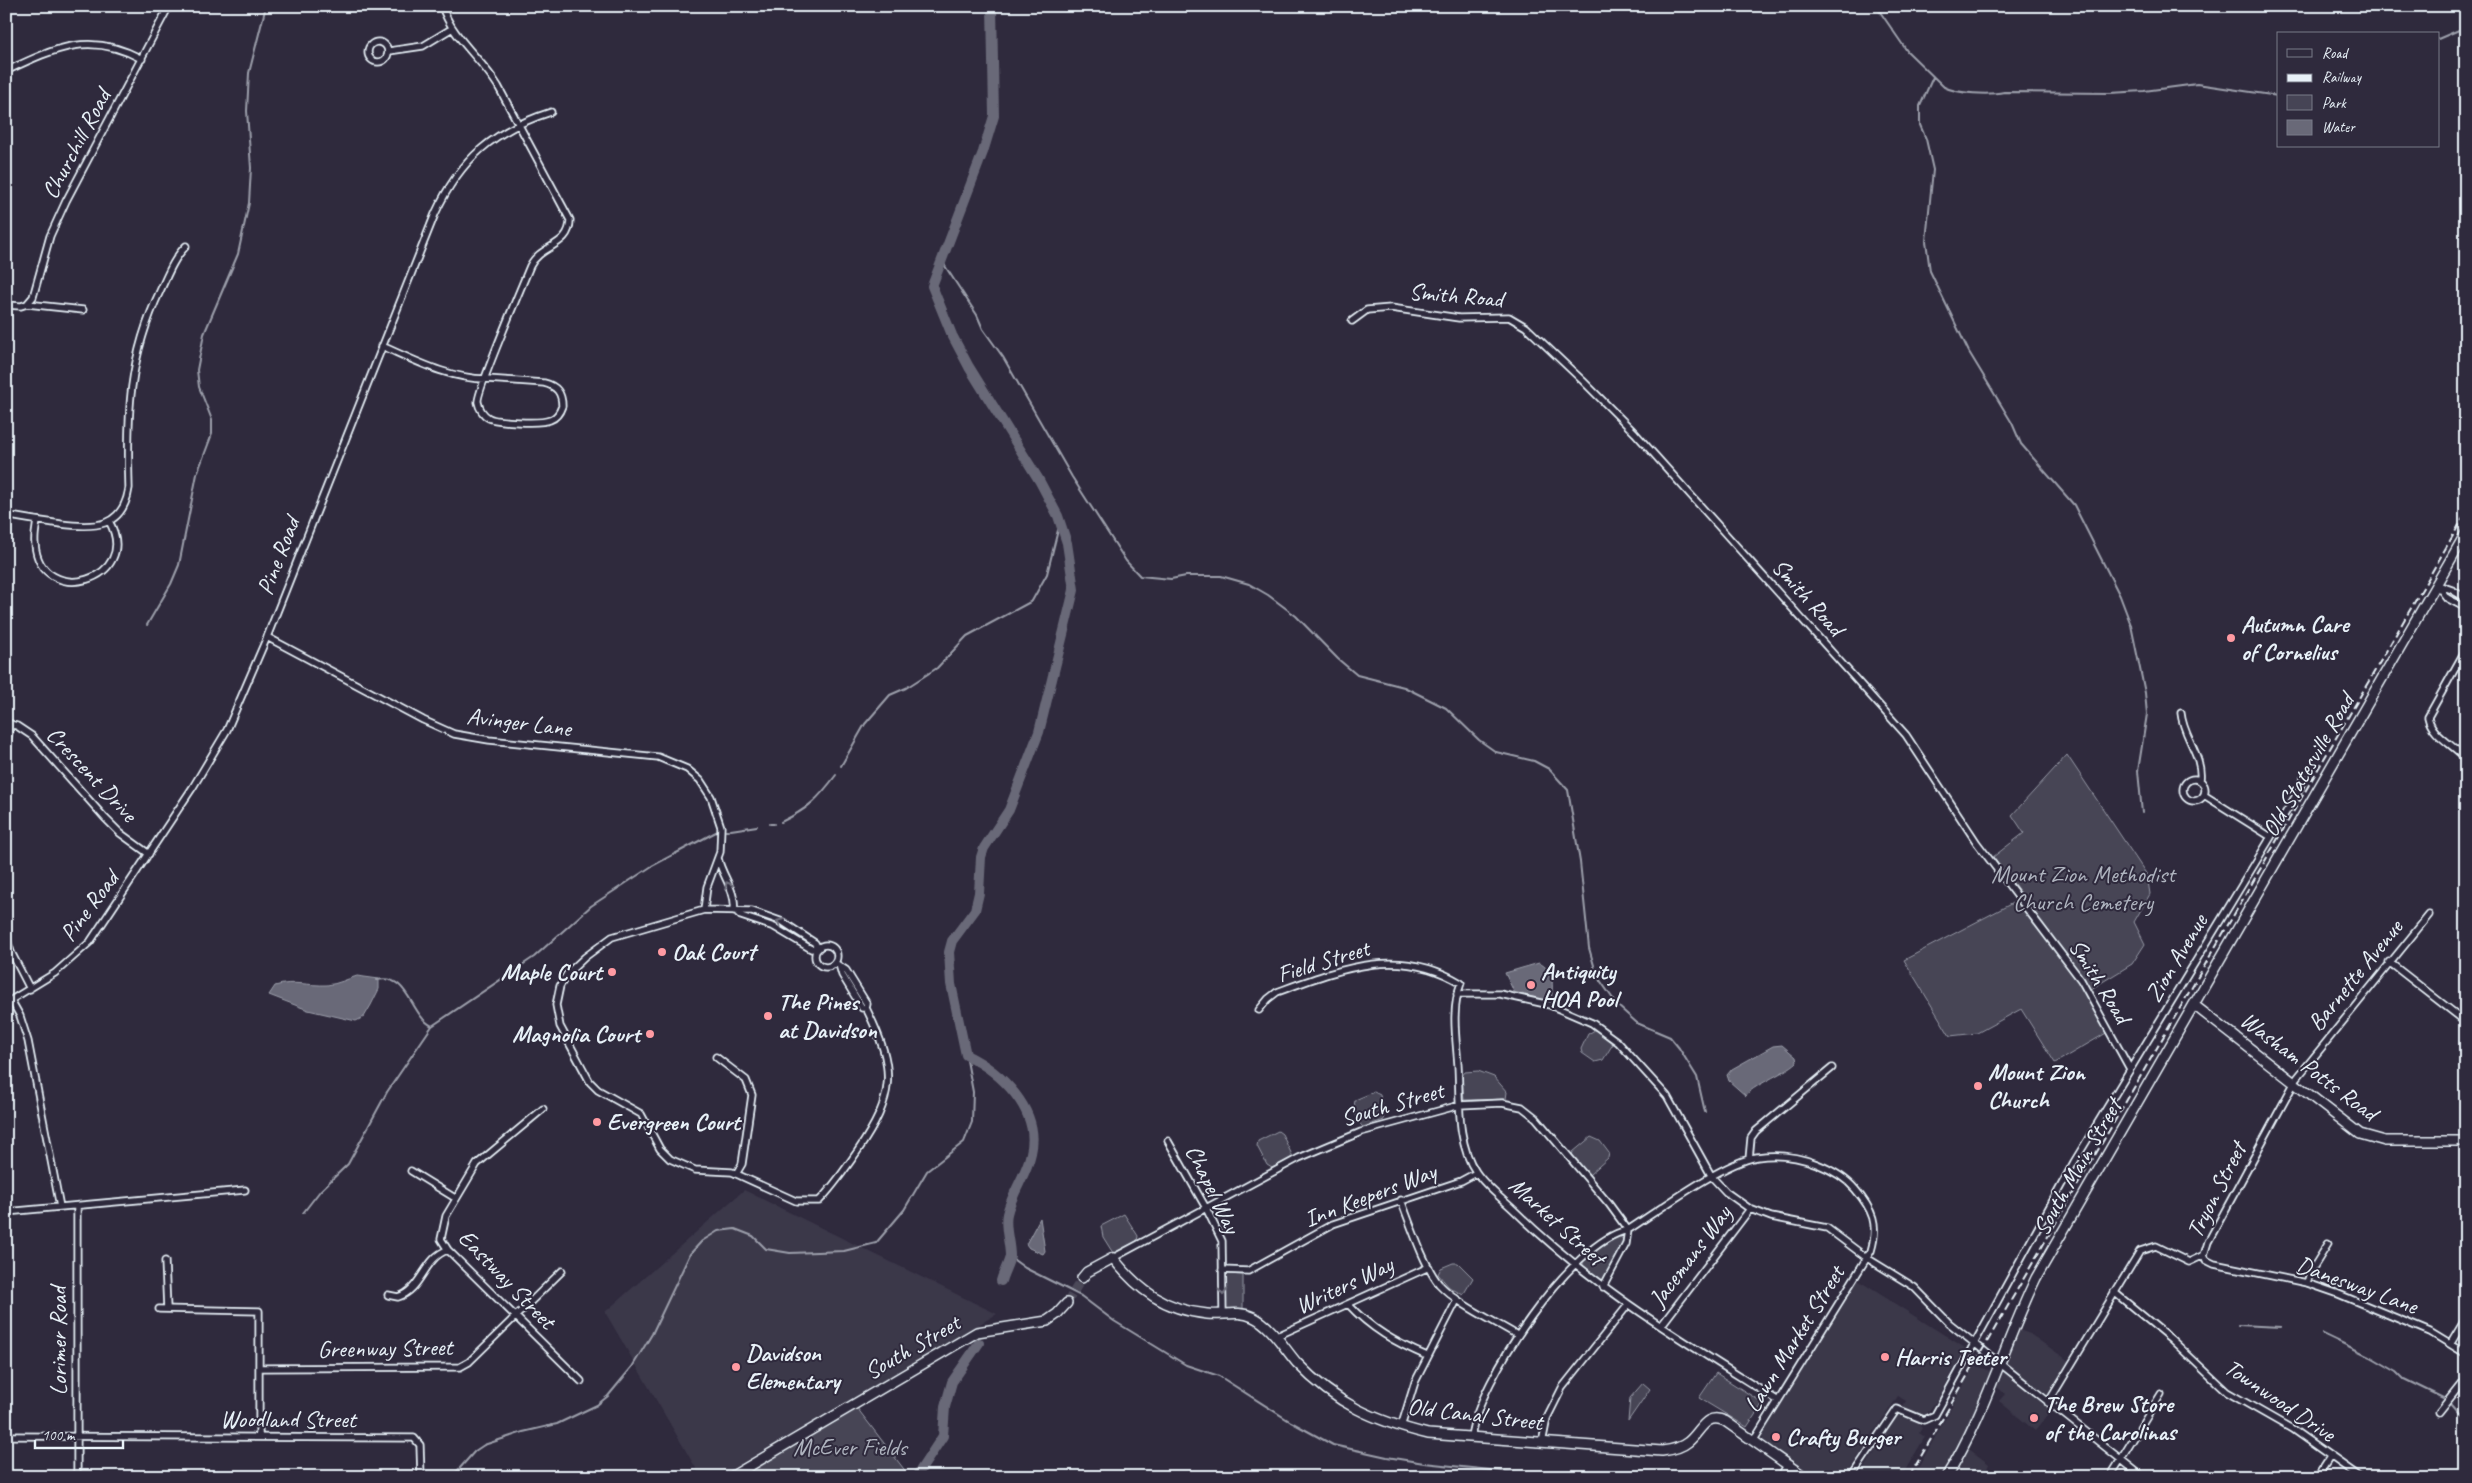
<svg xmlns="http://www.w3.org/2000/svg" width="2472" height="1483" font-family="Caveat,sans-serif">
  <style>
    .built { fill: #3b3749; fill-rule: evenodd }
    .green { fill: #464455; stroke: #979aa6 }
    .water { fill: #696978; stroke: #9c9fab }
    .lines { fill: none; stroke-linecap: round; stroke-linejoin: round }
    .stream { stroke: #9c9fab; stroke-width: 2 }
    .river { stroke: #696978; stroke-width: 10 }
    .secondary-tunnel { stroke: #4b4859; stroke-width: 9; stroke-dasharray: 9 4.5; stroke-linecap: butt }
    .street-casing { stroke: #e8f1f8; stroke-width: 9 }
    .secondary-casing { stroke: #e8f1f8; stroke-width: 12 }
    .primary-casing { stroke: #e8f1f8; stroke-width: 12 }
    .street { stroke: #2f2a3d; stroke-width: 5.5 }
    .secondary { stroke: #2f2a3d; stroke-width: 9 }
    .primary { stroke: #2f2a3d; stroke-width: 9 }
    .rail { stroke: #e8f1f8; stroke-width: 2; stroke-dasharray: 8 4; stroke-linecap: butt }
    .oneway { stroke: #70707e }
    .poi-dot { fill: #ff9aa2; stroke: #2f2a3d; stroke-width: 2 }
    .labels { text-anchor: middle; stroke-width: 4; stroke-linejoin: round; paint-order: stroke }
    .street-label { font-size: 24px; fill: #e8f1f8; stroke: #2f2a3d }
    .poi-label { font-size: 24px; font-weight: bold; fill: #e8f1f8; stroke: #2f2a3d; text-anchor: start }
    .park-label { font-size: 24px; fill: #afb4bf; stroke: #2f2a3d }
  </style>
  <rect width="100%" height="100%" fill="#2f2a3d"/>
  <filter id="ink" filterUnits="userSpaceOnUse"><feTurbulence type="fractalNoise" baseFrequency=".02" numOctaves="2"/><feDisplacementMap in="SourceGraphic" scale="10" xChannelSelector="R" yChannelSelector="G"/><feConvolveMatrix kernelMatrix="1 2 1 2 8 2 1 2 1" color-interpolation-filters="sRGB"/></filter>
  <g filter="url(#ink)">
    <path class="built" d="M 744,1190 L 997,1314 L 718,1477 L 701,1477 L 605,1312 Z
      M 1856,1279 L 1965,1348 L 1939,1397 L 1919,1425 L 1922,1428 L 1919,1433 L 1925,1437 L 1901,1477 L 1815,1477 L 1763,1440 L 1762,1434 L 1769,1421 ZM 1898,1396 L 1906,1401 L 1860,1476 L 1850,1469 Z
      M 2019,1330 L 2030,1334 L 2069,1361 L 2043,1402 L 2052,1410 L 2035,1431 L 1999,1401 L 2005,1394 L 1997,1387 Z
      M 1975,1365 L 1993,1372 L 1968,1433 L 1940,1477 L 1913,1477 Z
      M 1969,1449 L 1989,1464 L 1987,1469 L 1997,1477 L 1954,1477 Z"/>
    <path class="green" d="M 2067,755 L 2147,875 L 2150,894 L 2134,922 L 2145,944 L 2132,964 L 2086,992 L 2108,1032 L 2055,1063 L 2021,1009 L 1977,1033 L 1950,1036 L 1904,960 L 2024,897 L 1993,857 L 2024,833 L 2012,815 Z
      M 1595,1030 L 1613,1044 L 1603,1060 L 1595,1062 L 1582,1053 L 1581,1049 L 1588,1034 Z
      M 1478,1071 L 1494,1077 L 1507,1092 L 1506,1099 L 1464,1100 L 1462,1076 L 1465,1072 Z
      M 1374,1092 L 1380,1095 L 1384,1120 L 1363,1127 C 1357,1122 1353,1107 1355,1100 Z
      M 1278,1131 L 1282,1134 L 1293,1157 L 1272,1168 L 1267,1165 L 1257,1146 L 1258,1141 Z
      M 1591,1137 L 1600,1141 L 1609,1153 L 1608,1158 L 1589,1175 L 1572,1155 L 1573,1152 Z
      M 1124,1214 L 1138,1236 L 1137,1241 L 1113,1253 L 1103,1237 L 1101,1226 Z
      M 1619,1236 L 1624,1240 L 1623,1243 L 1603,1280 L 1583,1267 L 1583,1259 Z
      M 1453,1263 L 1458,1263 L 1473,1278 L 1463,1295 L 1449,1287 L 1438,1274 L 1441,1268 Z
      M 1227,1274 L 1243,1275 L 1243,1310 L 1225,1311 L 1224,1278 Z
      M 1716,1373 L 1763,1403 L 1747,1427 L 1699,1398 Z
      M 1643,1383 L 1650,1389 L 1628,1421 L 1630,1398 Z
      M 857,1408 L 910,1477 L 741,1477 Z"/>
    <path class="water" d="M 1539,963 C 1555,971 1553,985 1551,1002 L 1514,992 L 1505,973 Z
      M 357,976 L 379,979 L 379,989 L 371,1005 L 364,1017 L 356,1021 L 308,1010 L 269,995 L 275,986 C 293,980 309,986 327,985 C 338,984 347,979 357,976 Z
      M 1782,1045 L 1796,1057 L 1797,1062 C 1786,1073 1749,1087 1746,1096 L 1729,1081 L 1727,1075 L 1732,1069 L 1773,1046 Z
      M 1040,1218 L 1045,1251 L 1043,1254 L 1029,1248 L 1026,1244 Z"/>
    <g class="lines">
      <path class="stream" d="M 1876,6 L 1907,51 L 1944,87 C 1957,94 1990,95 2004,92 L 2110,93 L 2144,91 L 2197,84 L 2278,96
        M 2438,39 L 2466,27
        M 1933,77 L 1920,106 L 1920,125 L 1926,139 L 1933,170 L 1926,241 L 1930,271 L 1969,352 L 2012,423 L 2021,444 L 2074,505 L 2120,596 L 2131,625 L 2145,693 L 2147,714 L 2138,771 L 2142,813
        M 942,256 L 945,266 L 977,315 L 983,329 L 1003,357 L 1072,477 L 1126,561 L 1140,576 L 1171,579 L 1186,576 L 1221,576 L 1249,584 L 1268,595 L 1296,616 L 1338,659 L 1357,675 L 1404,687 L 1446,708 L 1479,740 L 1496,752 L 1534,761 L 1549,769 L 1568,790 L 1580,862 L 1589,948 L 1597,976 L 1618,1006 L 1637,1023 L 1670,1037 L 1679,1048 L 1697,1077 L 1705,1112
        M 147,625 L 171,584 L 179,565 L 197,474 L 212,434 L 212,420 L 199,387 L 197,370 L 204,334 L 238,254 L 249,203 L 251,168 L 247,111 L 249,73 L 266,6
        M 841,766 L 865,724 L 890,695 L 906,688 L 937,668 L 967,636 L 1032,601 L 1047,574 L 1060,522
        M 781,822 C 808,809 818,799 836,775
        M 770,824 L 774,824
        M 731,830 L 757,826
        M 726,831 L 728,831
        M 377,980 C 409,973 410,1015 432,1026
        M 303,1213 L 320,1191 L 348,1164 L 387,1092 L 432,1026 L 534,957 L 591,906 L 652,866 L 716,832
        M 1010,1257 L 1025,1268 L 1081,1296 L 1114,1321 L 1186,1365 L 1219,1376 L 1291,1422 L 1333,1445 L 1387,1457 L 1424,1463 L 1519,1473 L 1592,1474 L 1610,1477
        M 2238,1325 L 2281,1327
        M 2323,1334 L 2371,1357 L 2397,1372 L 2404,1379 L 2443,1398
        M 2452,1404 L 2466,1420
        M 452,1477 L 475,1451 L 484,1445 L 523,1432 L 557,1424 L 597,1405 L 608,1396 L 632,1367 L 652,1334 L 690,1254 L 702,1241 L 718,1231 L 735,1229 L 753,1236 L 766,1249 L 790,1253 L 844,1251 L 876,1243 L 904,1210 L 927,1171 L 964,1142 L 972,1122 L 973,1092 L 966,1055"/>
      <path class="river" d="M 992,6 L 994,116 L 983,152 L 932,286 L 952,335 L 969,367 L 1039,480 L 1058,516 L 1067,543 L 1074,590 L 1039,732 L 1009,810 L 984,848 L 981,857 L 979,893 L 975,910 L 952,941 L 949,952 L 951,984 L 966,1055 C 1001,1072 1041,1110 1031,1153 C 1027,1174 1012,1192 1007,1214 C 1004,1227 1010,1242 1010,1256 C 1009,1263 1003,1273 1001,1281
        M 916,1477 L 943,1436 L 945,1407 L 952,1382 L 979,1343"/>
      <path class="secondary-tunnel" d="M 1067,1303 L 1082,1278"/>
      <g class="street-casing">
        <path id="street" d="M368 52a10 10 0 1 1 20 0a10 10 0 1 1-20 0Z
          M 389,51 L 423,46 L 451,29
          M 6,71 C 55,48 90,31 142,59
          M 27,304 L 33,297 L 50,236 L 66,201 L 169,6
          M 6,305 L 21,306 L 27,304 L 83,310
          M 1352,321 L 1367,310 L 1391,308 L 1459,318 L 1509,317 L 1526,327 L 1583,381 L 1635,433 L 1906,735 L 1977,843 L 2081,980 L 2130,1069
          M 382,346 C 414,360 450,379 486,379 L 544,383 C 557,386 562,393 562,406 C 560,412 556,418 550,420 C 541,424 497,422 489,418 C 483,415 479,408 478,402 C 476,393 523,283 530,266 C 541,244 570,247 570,220 L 498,86 C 481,58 452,38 442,6
          M 6,515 C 24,519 42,521 61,524 C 93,528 123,529 129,488 C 127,414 128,358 161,289 C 168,274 174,258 186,246
          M 37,521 C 36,528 34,536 35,544 C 40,609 143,581 109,521
          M 2437,585 L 2447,598 L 2466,608
          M 2438,585 L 2452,590 L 2466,598
          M 267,637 L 423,720 L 454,734 L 489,740 L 658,757 L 687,769 L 700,780 L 711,797 L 721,827 L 720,852 L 707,887 L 704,910
          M 2466,649 L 2428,717 C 2432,736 2453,744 2466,759
          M 2181,713 C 2183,737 2203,755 2200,780
          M 6,723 L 17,726 L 32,736 L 105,818 L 120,833 L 149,854
          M 6,745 L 11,724
          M2183 790a11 11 0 1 1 22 0a11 11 0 1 1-22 0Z
          M 2204,795 L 2271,837
          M 718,858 C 722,876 737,892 734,911
          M 737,912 L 741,916 L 774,927 L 811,949 L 816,948
          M 6,936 L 11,952 L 30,989
          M815 956a11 11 0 1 1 22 0a11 11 0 1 1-22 0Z
          M 818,949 L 815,943 L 783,922 L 752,911 L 704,910 L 612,937 L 585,957 L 567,974 L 560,986 L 556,1005 L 560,1026 L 590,1082 L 598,1090 L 641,1114 L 660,1149 L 670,1159 L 695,1170 L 732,1172 L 796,1201 L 819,1201 C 834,1186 845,1169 857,1152 C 895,1096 897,1070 866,1008 L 867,1004 L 846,970 L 835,963
          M 2389,962 L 2466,1022
          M 840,968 L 842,975 L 862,1008 L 866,1008
          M 1457,994 L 1500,994 L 1550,1005 L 1592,1023 L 1618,1042 L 1667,1096 L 1712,1177 L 1726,1192 L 1750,1209 L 1771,1217 L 1827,1228 L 1867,1258 L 1914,1287 L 1949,1323 L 2143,1477
          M 11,1000 L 20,1016 L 28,1041 L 60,1207
          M 6,1003 L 55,973 L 90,942 L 193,787 L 227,730 L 267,637 L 435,214 C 460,159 494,130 551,112
          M 1259,1010 L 1268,999 L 1277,992 C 1340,969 1399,945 1461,983 C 1451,1009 1456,1037 1458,1065 C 1460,1099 1456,1143 1476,1172 C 1486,1187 1504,1200 1516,1212 C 1595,1289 1685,1342 1777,1400
          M 716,1057 L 746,1080 L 752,1095 L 742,1164 L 736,1174
          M 543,1109 L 477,1164 L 446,1216 L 441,1239 L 448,1250 L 581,1381
          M 1168,1141 L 1206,1208 L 1222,1241 L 1223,1314
          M 1749,1159 L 1751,1138 L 1756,1131 L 1832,1068
          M 411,1171 L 455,1198
          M 1401,1200 C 1410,1223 1424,1266 1439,1284 C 1460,1306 1491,1319 1517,1335
          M 6,1212 L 245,1190
          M 2204,1255 L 2206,1260 L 2214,1264 L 2307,1283 L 2336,1293 L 2430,1332 L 2466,1354
          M 1113,1258 L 1299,1158 L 1361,1132 L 1460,1105 L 1502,1103 L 1522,1107 L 1536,1118 L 1609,1204 L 1628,1230 L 1626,1244 L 1603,1287
          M 165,1261 L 167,1309
          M 1222,1270 L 1248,1271 L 1333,1224 L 1461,1181 L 1476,1173
          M 2307,1283 L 2310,1273 L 2328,1244
          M 2114,1292 L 2171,1339 L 2227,1392 L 2292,1429 L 2360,1477
          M 388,1295 L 398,1297 C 422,1290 424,1257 448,1250
          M 1348,1304 C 1371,1329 1396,1343 1427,1356
          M 159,1309 L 259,1311 L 259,1437
          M 1661,1326 L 1750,1209
          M 1275,1337 L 1429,1267
          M 2451,1343 L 2466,1318
          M 260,1368 L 460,1367 L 469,1362 L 562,1271
          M 2048,1403 L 2140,1251 L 2156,1246 L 2189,1262 L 2204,1255 L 2208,1242 L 2297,1078 L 2429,915
          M 2439,1412 L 2466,1378
          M 1401,1427 L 1415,1382 L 1457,1300
          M 6,1436 L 414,1438 L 420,1445 L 421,1477
          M 1471,1437 C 1478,1382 1571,1241 1628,1230 C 1659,1210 1722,1163 1757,1157 C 1777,1154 1799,1157 1817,1164 C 1832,1170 1845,1177 1855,1189 C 1873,1210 1879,1224 1871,1251 L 1754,1440
          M 1542,1443 L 1547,1418 L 1562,1388 L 1628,1305
          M 77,1477 L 77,1206
          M 1780,1477 L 1788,1464
          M 1851,1477 L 1897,1409 L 1924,1420 L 1935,1415 L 2074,1162 L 2271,837 L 2298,792 L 2303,779
          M 2110,1477 L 2161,1394
          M 2317,1477 L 2330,1457"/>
      </g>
      <g class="secondary-casing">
        <path id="secondary" d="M 2194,1005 L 2360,1134 L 2385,1141 L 2466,1141
          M 1082,1278 L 1087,1272 L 1113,1258 C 1138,1290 1165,1310 1207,1314 C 1222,1316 1238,1310 1253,1317 C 1271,1325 1284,1348 1297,1363 C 1336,1404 1375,1421 1428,1434 L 1662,1451 C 1671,1450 1681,1448 1688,1442 C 1701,1432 1705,1412 1725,1421 L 1805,1477
          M 731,1477 L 977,1332 L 1047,1321 L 1057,1314 L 1067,1303"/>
      </g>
      <g class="primary-casing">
        <path id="primary" d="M 1946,1477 C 1985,1415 2004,1344 2036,1278 L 2466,533"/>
      </g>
      <use href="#street" class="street"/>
      <use href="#secondary" class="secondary"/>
      <use href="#primary" class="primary"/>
      <path class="rail" d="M 1909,1477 L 2466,513"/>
    </g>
    <defs><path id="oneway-chevron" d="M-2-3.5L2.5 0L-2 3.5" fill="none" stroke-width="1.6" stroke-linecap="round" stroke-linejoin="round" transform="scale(1.25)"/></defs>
    <g class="oneway">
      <use href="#oneway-chevron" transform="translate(728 885) rotate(-118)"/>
      <use href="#oneway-chevron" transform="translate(780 922) rotate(-156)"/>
      <use href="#oneway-chevron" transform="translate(1223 1292) rotate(89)"/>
    </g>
  </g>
  <g class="poi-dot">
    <circle cx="2231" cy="638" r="5"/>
    <circle cx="662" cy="952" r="5"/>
    <circle cx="612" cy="972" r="5"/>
    <circle cx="1531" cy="985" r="5"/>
    <circle cx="768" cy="1016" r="5"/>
    <circle cx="650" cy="1034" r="5"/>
    <circle cx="1978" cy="1086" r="5"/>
    <circle cx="597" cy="1122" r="5"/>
    <circle cx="1885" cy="1357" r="5"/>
    <circle cx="736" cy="1367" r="5"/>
    <circle cx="2034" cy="1418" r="5"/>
    <circle cx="1776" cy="1437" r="5"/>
  </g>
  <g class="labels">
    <g class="street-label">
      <text transform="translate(76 144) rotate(-62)" y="8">Churchill Road</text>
      <text transform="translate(1456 295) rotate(5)" y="8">Smith Road</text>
      <text transform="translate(278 556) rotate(-69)" y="8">Pine Road</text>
      <text transform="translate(1808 597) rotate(48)" y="8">Smith Road</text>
      <text transform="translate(519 722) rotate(7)" y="8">Avinger Lane</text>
      <text transform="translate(2308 765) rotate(-60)" y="8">Old Statesville Road</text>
      <text transform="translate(92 774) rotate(47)" y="8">Crescent Drive</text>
      <text transform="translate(89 906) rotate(-53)" y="8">Pine Road</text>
      <text transform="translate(2176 958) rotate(-59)" y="8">Zion Avenue</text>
      <text transform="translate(1323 961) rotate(-17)" y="8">Field Street</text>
      <text transform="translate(2355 975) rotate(-51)" y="8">Barnette Avenue</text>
      <text transform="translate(2100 981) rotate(58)" y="8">Smith Road</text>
      <text transform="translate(2309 1066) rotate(37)" y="8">Washam Potts Road</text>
      <text transform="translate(1392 1104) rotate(-16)" y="8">South Street</text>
      <text transform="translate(2077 1167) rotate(-60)" y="8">South Main Street</text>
      <text transform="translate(1213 1189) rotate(64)" y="8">Chapel Way</text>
      <text transform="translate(2216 1190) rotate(-63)" y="8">Tryon Street</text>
      <text transform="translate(1370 1195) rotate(-21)" y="8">Inn Keepers Way</text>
      <text transform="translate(1557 1221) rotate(42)" y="8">Market Street</text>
      <text transform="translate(1690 1256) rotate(-53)" y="8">Jacemans Way</text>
      <text transform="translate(507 1279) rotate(46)" y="8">Eastway Street</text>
      <text transform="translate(1344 1285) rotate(-25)" y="8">Writers Way</text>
      <text transform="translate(2357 1285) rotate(20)" y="8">Danesway Lane</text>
      <text transform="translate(1794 1339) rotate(-58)" y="8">Lawn Market Street</text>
      <text transform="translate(58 1341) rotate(-90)" y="8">Lorimer Road</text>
      <text transform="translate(912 1347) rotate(-30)" y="8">South Street</text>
      <text transform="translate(385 1348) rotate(-1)" y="8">Greenway Street</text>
      <text transform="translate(2280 1400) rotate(34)" y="8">Townwood Drive</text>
      <text transform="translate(1475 1414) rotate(7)" y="8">Old Canal Street</text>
      <text x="288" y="1427">Woodland Street</text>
    </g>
    <g class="poi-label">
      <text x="2241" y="632">Autumn Care<tspan x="2241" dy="28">of Cornelius</tspan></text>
      <text x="672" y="960">Oak Court</text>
      <text x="1541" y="979">Antiquity<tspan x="1541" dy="28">HOA Pool</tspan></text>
      <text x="602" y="980" text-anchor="end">Maple Court</text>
      <text x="778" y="1010">The Pines<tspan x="778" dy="28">at Davidson</tspan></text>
      <text x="640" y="1042" text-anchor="end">Magnolia Court</text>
      <text x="1988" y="1080">Mount Zion<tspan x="1988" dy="28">Church</tspan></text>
      <text x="607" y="1130">Evergreen Court</text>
      <text x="746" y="1361">Davidson<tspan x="746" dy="28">Elementary</tspan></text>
      <text x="1895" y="1365">Harris Teeter</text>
      <text x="2044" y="1412">The Brew Store<tspan x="2044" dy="28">of the Carolinas</tspan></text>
      <text x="1786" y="1445">Crafty Burger</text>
    </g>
    <g class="park-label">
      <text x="2083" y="882">Mount Zion Methodist<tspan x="2083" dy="28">Church Cemetery</tspan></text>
      <text x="850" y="1455">McEver Fields</text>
    </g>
  </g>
  <rect width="2472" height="1483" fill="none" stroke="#2f2a3d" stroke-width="25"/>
  <rect x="12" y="12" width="2447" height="1458" fill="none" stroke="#e8f1f8" stroke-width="2" filter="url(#ink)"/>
  <rect x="2277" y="32" width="162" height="115" fill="#2f2a3d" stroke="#797a88"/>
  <rect x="2287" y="49" width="25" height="8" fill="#2f2a3d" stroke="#797a88"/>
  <text x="2322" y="58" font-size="15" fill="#e8f1f8">Road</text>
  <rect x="2287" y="74" width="25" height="8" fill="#e8f1f8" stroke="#797a88"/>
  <text x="2322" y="82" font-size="15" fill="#e8f1f8">Railway</text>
  <rect x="2287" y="95" width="25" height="15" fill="#464455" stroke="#797a88"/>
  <text x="2322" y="108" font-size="15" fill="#e8f1f8">Park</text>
  <rect x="2287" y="120" width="25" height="15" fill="#696978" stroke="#797a88"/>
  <text x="2322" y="132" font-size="15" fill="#e8f1f8">Water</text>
  <path d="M35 1440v8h88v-8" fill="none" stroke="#e8f1f8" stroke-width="2.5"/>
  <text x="42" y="1440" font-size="15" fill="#e8f1f8" stroke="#2f2a3d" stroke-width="4" paint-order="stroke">100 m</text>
</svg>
